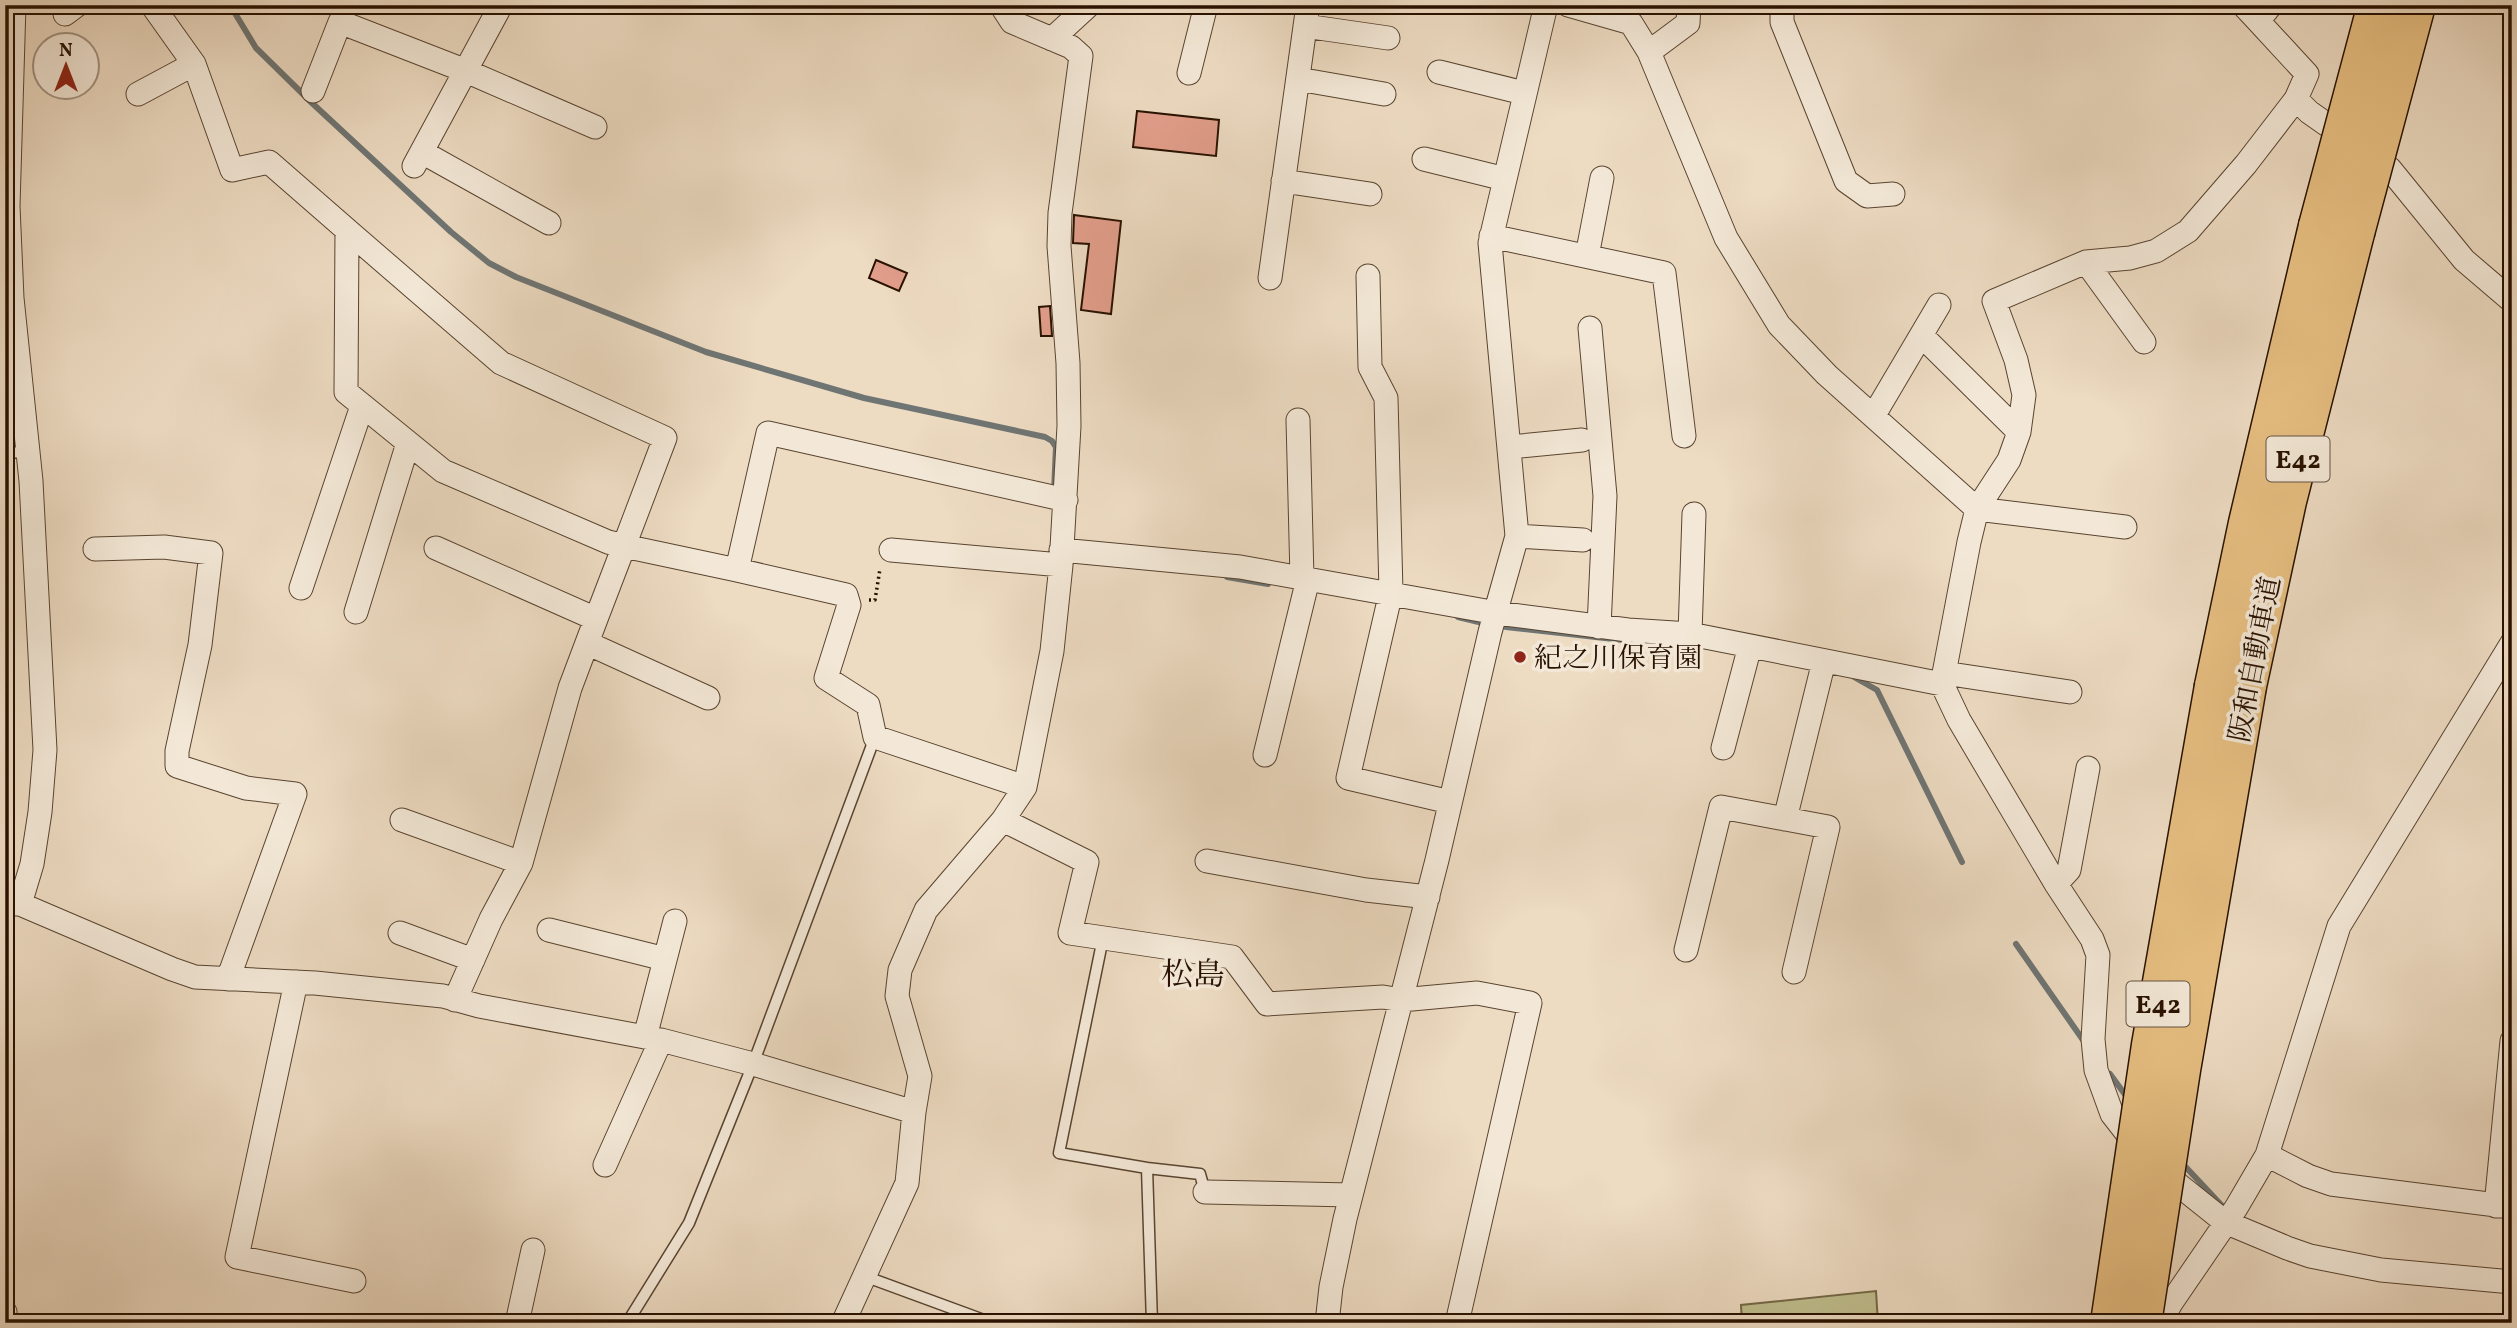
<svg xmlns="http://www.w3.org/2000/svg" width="2517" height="1328" font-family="Vollkorn,'Noto Serif JP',serif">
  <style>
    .green { fill: #c0be8e; stroke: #746847; stroke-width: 2 }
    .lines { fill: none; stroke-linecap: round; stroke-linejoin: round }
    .stream { stroke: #6f7573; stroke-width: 6 }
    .building { fill: #e29e8b; stroke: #281100; stroke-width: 2 }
    .lane-casing { stroke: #594430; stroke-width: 13 }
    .street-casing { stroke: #594430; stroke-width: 25 }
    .highway-casing { stroke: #281100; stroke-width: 41 }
    .path { stroke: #281100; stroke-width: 3.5; stroke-dasharray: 2 3.5; stroke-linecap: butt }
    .lane { stroke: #f3e8d7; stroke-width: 10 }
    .street { stroke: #f3e8d7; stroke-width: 23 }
    .highway { stroke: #e6be81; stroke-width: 38 }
    .highway-bridge-casing { stroke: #281100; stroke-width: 41; stroke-linecap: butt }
    .highway-bridge { stroke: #e6be81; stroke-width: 38 }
    .poi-dot { fill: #8f2418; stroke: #f3e8d7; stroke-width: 2.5 }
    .labels { text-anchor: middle; stroke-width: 7; stroke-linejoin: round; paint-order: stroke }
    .shield { fill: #f3e8d7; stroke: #655240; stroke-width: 2 }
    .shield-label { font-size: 26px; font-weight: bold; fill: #281100 }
    .poi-label { font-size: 28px; fill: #281100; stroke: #f3e8d7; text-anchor: start }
    .street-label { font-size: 28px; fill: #281100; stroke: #f3e8d7 }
    .quarter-label { font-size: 32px; fill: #281100; stroke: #f3e8d7 }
  </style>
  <rect width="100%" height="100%" fill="#eddbc2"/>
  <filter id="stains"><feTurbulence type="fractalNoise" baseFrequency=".00286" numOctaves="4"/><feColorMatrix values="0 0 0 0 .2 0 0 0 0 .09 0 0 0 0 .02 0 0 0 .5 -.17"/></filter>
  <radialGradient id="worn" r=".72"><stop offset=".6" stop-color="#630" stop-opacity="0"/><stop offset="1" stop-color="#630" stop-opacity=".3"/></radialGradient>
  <path class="green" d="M 1876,1291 L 1878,1323 L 1742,1323 L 1741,1305 Z"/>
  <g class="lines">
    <path class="stream" d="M 230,5 L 256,48 L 312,103 L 451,232 L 489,263 L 516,277 L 706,352 L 864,398 L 1045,437 L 1052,441 L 1056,447 L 1054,492
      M 1227,577 L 1268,584
      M 1458,617 L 1487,624
      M 1506,627 L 1623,640
      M 1854,677 L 1877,690 L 1962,862
      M 2016,944 L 2083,1040
      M 2110,1074 L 2129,1100
      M 2181,1162 L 2226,1210"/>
  </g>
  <path class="building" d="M 1137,111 L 1219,120 L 1216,156 L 1133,147 Z
    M 1074,215 L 1121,221 L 1111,314 L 1081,310 L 1089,244 L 1073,243 Z
    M 876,260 L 907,273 L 899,291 L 869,278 Z
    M 1050,306 L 1052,336 L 1041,336 L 1039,307 Z"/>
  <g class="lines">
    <g class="lane-casing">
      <path id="lane" d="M 5,452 L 28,453
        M 1103,938 L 1059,1153 L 1147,1168 L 1200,1174 L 1205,1192
        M 1147,1168 L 1152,1323
        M 864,1276 L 992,1323
        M 627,1323 L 689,1223 L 753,1064 L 875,737"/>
    </g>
    <g class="street-casing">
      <path id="street" d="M 14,5 L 8,206 L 12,298 L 31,481 L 45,750 L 40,812 L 32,864 L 20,904
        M 152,5 L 194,64 L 232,170 L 269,162 L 347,230
        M 1568,5 L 1631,23 L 1649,52 L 1726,238 L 1779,325 L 1827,375 L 1977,509 L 2125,527
        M 1782,5 L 1782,22 L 1846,181 L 1867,196 L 1893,194
        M 2243,5 L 2258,21
        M 2271,5 L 2258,21 L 2307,74 L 2296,99 L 2246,164 L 2188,231 L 2156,251 L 2130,258 L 2086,262 L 1994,301 L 2016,360 L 2024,395 L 2019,432 L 2009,460 L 1977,509 L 1969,542 L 1942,684 L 1959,720 L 2056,884 L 2092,939 L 2098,955 L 2093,1039 L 2096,1070 L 2112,1114 L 2126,1132 L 2175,1182 L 2225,1222 L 2287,1248 L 2310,1256 L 2381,1270 L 2512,1282
        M 65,14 L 77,5
        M 1305,26 L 1388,38
        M 1052,39 L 1089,5
        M 1649,52 L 1688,23 L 1689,5
        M 1439,72 L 1524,93
        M 1189,73 L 1206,5
        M 1298,79 L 1384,94
        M 313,91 L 340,22 L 466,71 L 595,127
        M 138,94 L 194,64
        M 2296,99 L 2309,112 L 2390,169 L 2464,260 L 2512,301
        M 422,152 L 549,223
        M 1424,159 L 1505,179
        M 414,166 L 501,5
        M 1283,181 L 1370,194
        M 1491,236 L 1664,273 L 1684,436
        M 1587,256 L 1602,178
        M 2086,262 L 2144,342
        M 1368,276 L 1370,367 L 1386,398 L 1391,592 L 1348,778 L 1450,802
        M 1270,278 L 1308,5
        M 1590,328 L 1605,496 L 1599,627
        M 1922,336 L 2019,432
        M 1874,415 L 1939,305
        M 1298,420 L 1302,578
        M 1510,447 L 1582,440
        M 1517,536 L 1583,540
        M 436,548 L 596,619 L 570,688 L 521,863 L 491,919 L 455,1000
        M 95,549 L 164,547 L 211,553 L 200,645 L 177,751 L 177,766 L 246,788 L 295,794 L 228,979
        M 891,550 L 1061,565
        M 1061,550 L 1240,567 L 1497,613 L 1628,630 L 1690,634 L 1942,684
        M 737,570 L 846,595 L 849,605 L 826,678 L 868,705 L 875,737 L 1025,787
        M 301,588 L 362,406
        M 356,612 L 408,443
        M 596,619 L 624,546 L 608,542 L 443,471 L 346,392 L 347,230 L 501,363 L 665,438 L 624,546 L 737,570 L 768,433 L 1066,500
        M 1690,634 L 1694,514
        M 587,643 L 708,698
        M 1944,673 L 2070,692
        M 1723,748 L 1750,646
        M 1265,755 L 1308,579
        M 1785,819 L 1824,661
        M 402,820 L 521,863
        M 1003,820 L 1087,862 L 1070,933 L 1232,957 L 1267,1004 L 1383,997 L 1401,1000 L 1477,993 L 1530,1003 L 1457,1323
        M 1207,861 L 1366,890 L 1428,897
        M 2056,884 L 2069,870 L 2088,768
        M 5,904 L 20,904 L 172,969 L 195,977 L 315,983 L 443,996 L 479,1006 L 661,1040 L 753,1064 L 914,1112
        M 549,930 L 665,959
        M 400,933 L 473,960
        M 1686,950 L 1721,807 L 1828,827 L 1794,972
        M 296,982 L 237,1257 L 354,1281
        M 645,1037 L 675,921
        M 2267,1155 L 2308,1176 L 2331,1184 L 2512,1207
        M 605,1165 L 661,1040
        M 1205,1192 L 1351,1195
        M 2496,1206 L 2512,1041
        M 5,1312 L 6,1323
        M 517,1323 L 533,1250
        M 843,1323 L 907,1183 L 914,1112 L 920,1076 L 897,996 L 900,970 L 926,910 L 1003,820 L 1025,787 L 1052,651 L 1061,565 L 1069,426 L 1068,363 L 1059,246 L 1060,213 L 1081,56 L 1071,47 L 1012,22 L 1001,5
        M 1327,1323 L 1331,1287 L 1345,1219 L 1437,860 L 1490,632 L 1517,536 L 1490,243 L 1546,5
        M 2162,1323 L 2163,1317 L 2171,1303 L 2236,1208 L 2267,1155 L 2339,926 L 2512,643"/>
    </g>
    <g class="highway-casing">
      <path id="highway" d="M 2214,686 L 2248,523 L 2318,226
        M 2247,686 L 2287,501 L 2355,233"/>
    </g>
    <path class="path" d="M 869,600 L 875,600 L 880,569"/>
    <use href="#lane" class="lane"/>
    <use href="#street" class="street"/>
    <use href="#highway" class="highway"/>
    <g class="highway-bridge-casing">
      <path id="highway-bridge" d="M 2318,226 L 2377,5
        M 2355,233 L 2416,5
        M 2110,1323 L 2151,1045 L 2214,686
        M 2142,1323 L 2181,1070 L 2247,686"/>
    </g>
    <use href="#highway-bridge" class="highway-bridge"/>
  </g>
  <circle class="poi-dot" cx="1520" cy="657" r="7"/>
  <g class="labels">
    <g class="shield">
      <rect x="2266.5" y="436.5" width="63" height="45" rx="5"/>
      <rect x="2126.5" y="981.5" width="63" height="45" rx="5"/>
    </g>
    <g class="shield-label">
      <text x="2298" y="468">E42</text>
      <text x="2158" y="1013">E42</text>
    </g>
    <g class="poi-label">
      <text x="1534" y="667">紀之川保育園</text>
    </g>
    <g class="street-label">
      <text transform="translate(2254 659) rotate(-79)" y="10">阪和自動車道</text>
    </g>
    <g class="quarter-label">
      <text x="1193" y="985">松島</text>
    </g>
  </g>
  <rect width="2517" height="1328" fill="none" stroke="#eddbc2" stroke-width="28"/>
  <rect x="7" y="7" width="2503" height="1314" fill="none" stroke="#281100" stroke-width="3.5"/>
  <rect x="14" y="14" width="2489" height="1300" fill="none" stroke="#281100" stroke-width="2"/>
  <g transform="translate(66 66)"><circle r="33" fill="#f3e8d7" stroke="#a29281" stroke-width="2"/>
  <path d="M0-5L12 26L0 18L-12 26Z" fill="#8f2418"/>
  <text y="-10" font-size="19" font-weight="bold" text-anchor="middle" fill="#281100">N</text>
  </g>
  <rect width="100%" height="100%" filter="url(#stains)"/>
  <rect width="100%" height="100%" fill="url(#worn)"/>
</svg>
